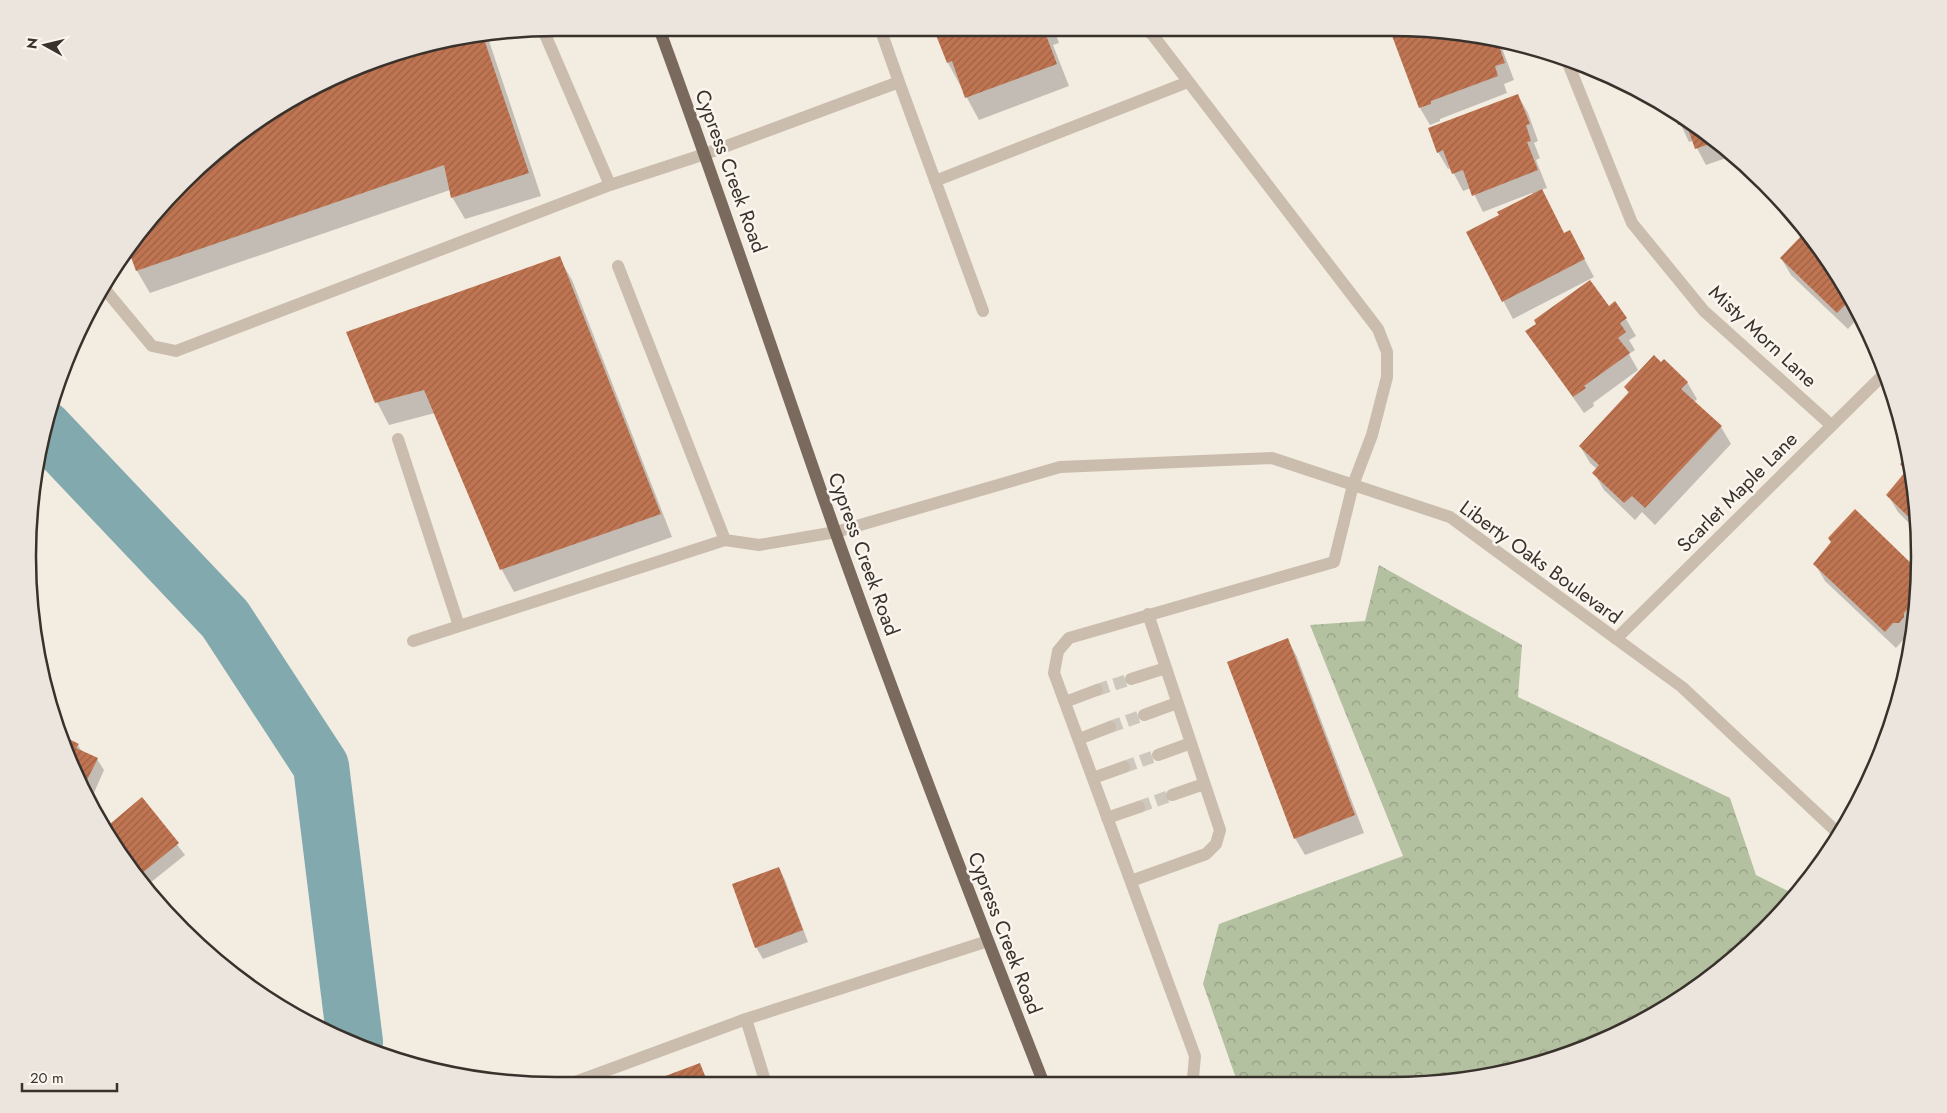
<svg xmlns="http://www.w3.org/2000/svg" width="1947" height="1113" font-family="Jost,sans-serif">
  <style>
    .forest { fill: url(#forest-crowns) }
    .shadow { fill: #0003 }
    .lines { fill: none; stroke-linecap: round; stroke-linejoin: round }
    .river { stroke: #81a9ae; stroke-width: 56 }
    .building { fill: url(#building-hatch) }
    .minor-tunnel { stroke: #cec7bd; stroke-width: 12; stroke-dasharray: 12 6; stroke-linecap: butt }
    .minor { stroke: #cbbdad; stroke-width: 12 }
    .major { stroke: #7a6a5e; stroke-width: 12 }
    .labels { text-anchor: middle; stroke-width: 5; stroke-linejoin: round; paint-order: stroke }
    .street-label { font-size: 20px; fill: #39312b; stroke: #faf5ee }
    .rim { fill: none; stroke: #39312b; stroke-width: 2.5 }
  </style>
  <defs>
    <pattern id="forest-crowns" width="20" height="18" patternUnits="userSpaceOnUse" patternTransform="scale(1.25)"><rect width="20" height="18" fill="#b4c1a1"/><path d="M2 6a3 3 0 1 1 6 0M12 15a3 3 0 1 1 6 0" fill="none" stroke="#939d83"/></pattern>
    <pattern id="building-hatch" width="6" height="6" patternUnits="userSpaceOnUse" patternTransform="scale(1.25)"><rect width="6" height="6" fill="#c07552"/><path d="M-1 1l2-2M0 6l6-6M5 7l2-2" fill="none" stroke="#9d6144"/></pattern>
  </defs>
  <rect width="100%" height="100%" fill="#f3ece1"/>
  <path class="forest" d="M 1379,565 L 1522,645 L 1518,697 L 1730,798 L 1756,875 L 1794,894 L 1764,931 L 1655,1014 L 1560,1058 L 1425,1084 L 1238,1084 L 1203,984 L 1219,924 L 1403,856 L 1310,625 L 1365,621 Z"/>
  <path class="shadow" d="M 1405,29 L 1425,29 L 1500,43 L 1514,80 L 1504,84 L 1507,93 L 1440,119 L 1440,121 L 1430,125 L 1420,108 L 1393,33 Z
    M 936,30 L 1054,30 L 1059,43 L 1053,45 L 1069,86 L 979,120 L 948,63 Z
    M 486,32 L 541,196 L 465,219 L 452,197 L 450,190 L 150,293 L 137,271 L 129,248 L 182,183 L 235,137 L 322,82 L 390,55 Z
    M 1518,96 L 1528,113 L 1538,141 L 1534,143 L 1540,158 L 1536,160 L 1547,188 L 1541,190 L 1564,234 L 1579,249 L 1594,277 L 1513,319 L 1467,233 L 1501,215 L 1533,195 L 1532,193 L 1483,212 L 1471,188 L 1463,191 L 1451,168 L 1448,169 L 1438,152 Z
    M 1675,112 L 1684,116 L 1732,156 L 1706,165 L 1693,141 L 1689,142 Z
    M 1806,233 L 1830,262 L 1859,317 L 1848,329 L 1791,275 L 1781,258 Z
    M 559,258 L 572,280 L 672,537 L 514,592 L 502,570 L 435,413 L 389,425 L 377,402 Z
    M 1608,308 L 1626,319 L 1636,336 L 1629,340 L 1635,350 L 1629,354 L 1638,370 L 1593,403 L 1594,406 L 1584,413 L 1527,332 Z
    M 1687,382 L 1697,399 L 1694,402 L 1721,427 L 1731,444 L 1655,525 L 1642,512 L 1635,520 L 1604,490 L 1594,473 L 1597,469 L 1590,463 L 1580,446 L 1629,394 L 1625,387 Z
    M 1910,457 L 1917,531 L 1898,512 L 1888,495 L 1906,473 L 1901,465 Z
    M 1855,511 L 1918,571 L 1912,637 L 1909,640 L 1903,640 L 1896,648 L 1825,581 L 1815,564 Z
    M 1288,640 L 1297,657 L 1364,833 L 1305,855 L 1295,838 Z
    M 63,744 L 78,745 L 82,752 L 97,759 L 104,770 L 90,802 Z
    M 142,799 L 185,855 L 145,887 L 104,830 Z
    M 779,868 L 785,880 L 808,942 L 763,959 L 756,947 Z
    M 186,931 L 194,933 L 203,949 Z
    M 699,1064 L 710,1084 L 647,1084 Z"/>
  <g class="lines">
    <path class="river" d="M 44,428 L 225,619 L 321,766 L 355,1042"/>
  </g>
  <path class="building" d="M 1402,29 L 1425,29 L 1498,43 L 1505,63 L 1495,66 L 1498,76 L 1431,101 L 1431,104 L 1419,108 L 1391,33 Z
    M 934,30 L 1044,30 L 1057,64 L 965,98 L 952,61 L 947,63 Z
    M 482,33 L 529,173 L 451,198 L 444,165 L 136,271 L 128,249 L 182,183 L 235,137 L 322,82 L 387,55 Z
    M 1518,94 L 1530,124 L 1526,125 L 1531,141 L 1527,142 L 1538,170 L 1472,196 L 1463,170 L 1452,174 L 1443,150 L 1437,153 L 1428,128 Z
    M 1673,111 L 1684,116 L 1715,142 L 1695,149 L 1686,123 L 1678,125 Z
    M 1542,189 L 1564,233 L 1570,230 L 1585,259 L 1502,302 L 1466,232 L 1499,215 L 1497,212 Z
    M 1805,232 L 1830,262 L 1850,300 L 1837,313 L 1780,258 Z
    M 560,256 L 661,514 L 500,570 L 424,390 L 375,403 L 346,332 Z
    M 1590,280 L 1609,306 L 1615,301 L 1627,318 L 1620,323 L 1626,332 L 1618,338 L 1630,353 L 1584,386 L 1586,388 L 1573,397 L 1525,331 L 1536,324 L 1534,320 Z
    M 1654,355 L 1661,362 L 1664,359 L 1688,382 L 1681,389 L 1722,426 L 1645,508 L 1632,496 L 1624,503 L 1592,473 L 1599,465 L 1579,446 L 1629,392 L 1624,387 Z
    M 1909,455 L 1916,524 L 1886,495 L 1906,471 L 1900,464 Z
    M 1855,509 L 1918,570 L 1915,601 L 1904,613 L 1904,617 L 1899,623 L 1893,623 L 1885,632 L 1813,564 L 1831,542 L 1828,538 Z
    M 1288,638 L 1355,815 L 1294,839 L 1227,662 Z
    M 69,739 L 79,744 L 76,748 L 98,758 L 83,788 L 63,742 L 66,744 Z
    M 142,797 L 179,843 L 136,878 L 104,829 Z
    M 779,867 L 803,930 L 755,948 L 732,884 Z
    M 700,1063 L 708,1084 L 644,1084 Z"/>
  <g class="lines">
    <path class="minor-tunnel" d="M 1097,690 L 1131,679
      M 1110,727 L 1144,715
      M 1124,767 L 1158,755
      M 1139,807 L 1172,795"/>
    <path class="minor" d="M 1146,30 L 1152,34 L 1378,329 L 1387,352 L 1387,377 L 1372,435 L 1353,485 L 1334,562 L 1069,638 L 1058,651 L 1054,673 L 1195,1056 L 1193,1078 L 1188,1084
      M 544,32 L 610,185 L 705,154 L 899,82 L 881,31
      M 1566,58 L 1632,223 L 1704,311 L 1831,425
      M 899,82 L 983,311
      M 935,181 L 1188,82
      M 618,266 L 725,540 L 759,545 L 836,532 L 1060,467 L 1272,458 L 1450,517 L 1682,687 L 1839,834
      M 103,287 L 152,346 L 176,351 L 610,185
      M 398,439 L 459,626
      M 1616,639 L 1885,373
      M 413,641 L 725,540
      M 1131,679 L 1166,668
      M 1065,702 L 1097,690
      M 1144,715 L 1177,703
      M 1079,739 L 1110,727
      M 1158,755 L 1191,743
      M 1093,778 L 1124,767
      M 1172,795 L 1204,784
      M 1107,818 L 1139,807
      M 1131,881 L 1206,854 L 1216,844 L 1220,830 L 1148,614
      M 746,1019 L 766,1084
      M 570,1084 L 746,1019 L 988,941"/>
    <path class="major" d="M 660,31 C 721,197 777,365 835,531 C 901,717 972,901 1044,1084"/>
  </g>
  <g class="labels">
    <g class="street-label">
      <text transform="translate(731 171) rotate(70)" y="7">Cypress Creek Road</text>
      <text transform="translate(1763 336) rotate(43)" y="7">Misty Morn Lane</text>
      <text transform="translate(1737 492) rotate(-45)" y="7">Scarlet Maple Lane</text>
      <text transform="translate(864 554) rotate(70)" y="7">Cypress Creek Road</text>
      <text transform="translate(1541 562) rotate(36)" y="7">Liberty Oaks Boulevard</text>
      <text transform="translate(1005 933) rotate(69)" y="7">Cypress Creek Road</text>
    </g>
  </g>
  <path d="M0 0H1947V1113H0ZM556 36H1391A520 520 0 0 1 1911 556V557A520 520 0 0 1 1391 1077H556A520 520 0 0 1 36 557V556A520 520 0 0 1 556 36Z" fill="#ebe5de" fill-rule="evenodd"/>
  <path class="rim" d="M556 36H1391A520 520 0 0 1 1911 556V557A520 520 0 0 1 1391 1077H556A520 520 0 0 1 36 557V556A520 520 0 0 1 556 36Z"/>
  <g transform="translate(45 45) rotate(278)" stroke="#faf5ee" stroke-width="4" paint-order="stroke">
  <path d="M0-4L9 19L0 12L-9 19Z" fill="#39312b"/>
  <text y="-8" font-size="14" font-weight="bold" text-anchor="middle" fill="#39312b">N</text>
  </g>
  <path d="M22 1083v8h95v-8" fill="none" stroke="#39312b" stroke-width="2.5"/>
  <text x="30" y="1083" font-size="15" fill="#39312b" stroke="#faf5ee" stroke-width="4" paint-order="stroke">20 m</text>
</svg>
